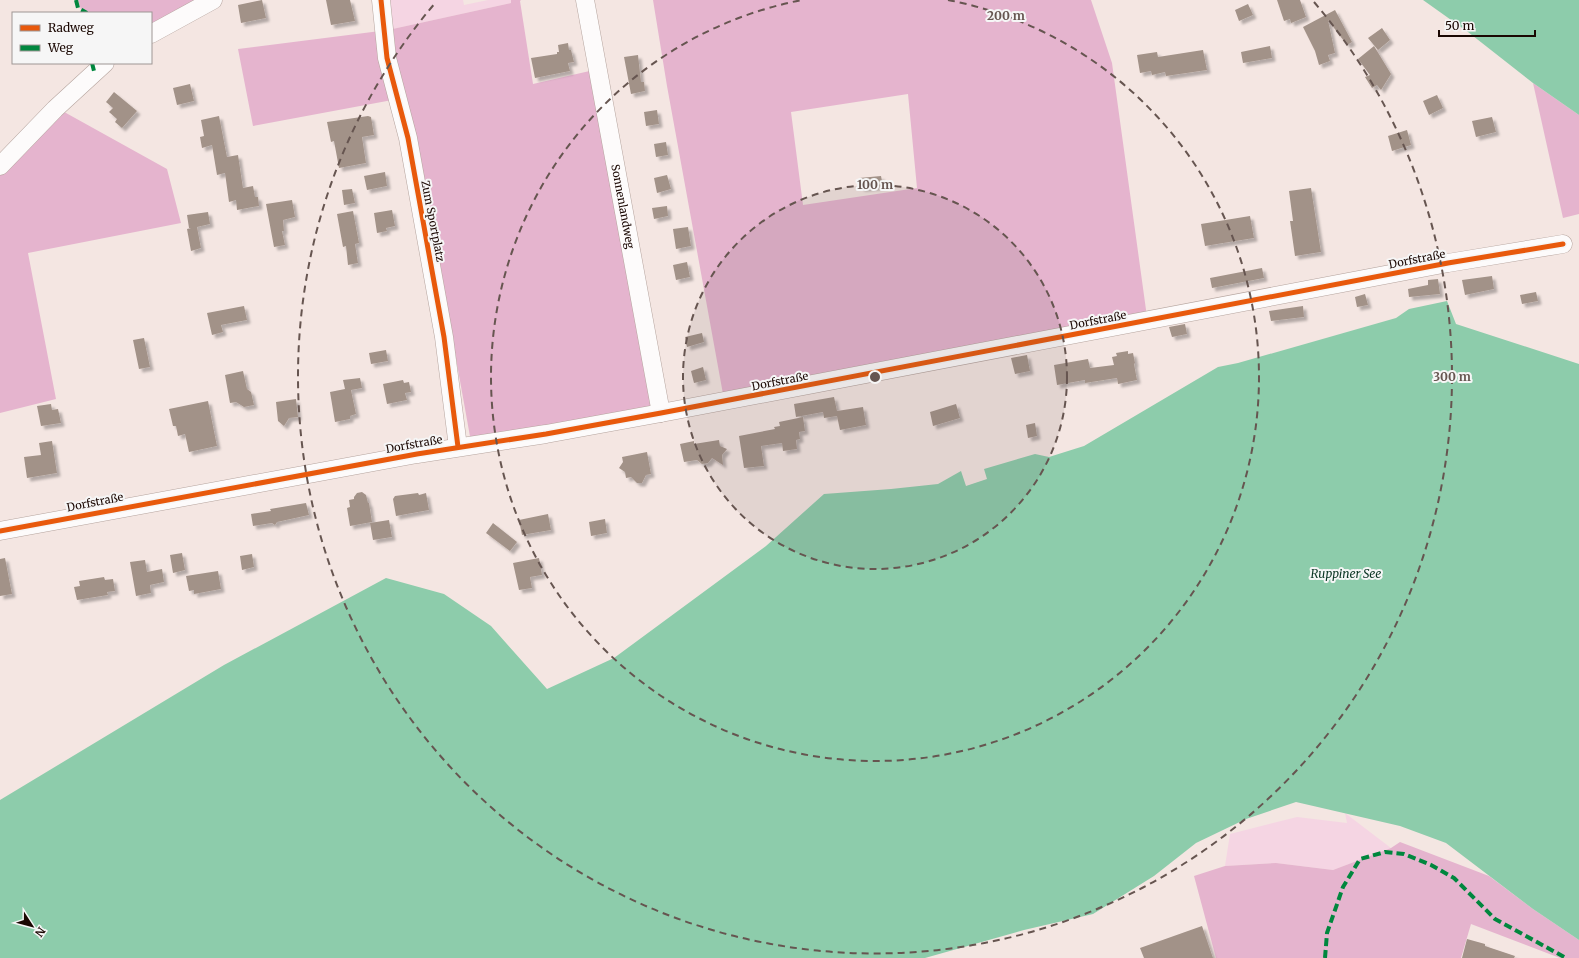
<svg xmlns="http://www.w3.org/2000/svg" width="1579" height="958" font-family="Merriweather,serif">
  <style>
    .green { fill: #f5d5e3 }
    .forest { fill: #e5b4ce; fill-rule: evenodd }
    .water { fill: #8dccab }
    .building { fill: #a29288; filter: url(#shadow) }
    .lines { fill: none; stroke-linecap: round; stroke-linejoin: round }
    .minor-casing { stroke: #b5a49e; stroke-width: 19 }
    .minor { stroke: #fdfbfb; stroke-width: 18 }
    .quiet { stroke: #00873e; stroke-width: 4; stroke-dasharray: 8 4; stroke-linecap: butt }
    .cycleway-casing { stroke: #f6f6f6; stroke-width: 8 }
    .cycleway { stroke: #e8590c; stroke-width: 5 }
    .ring { fill: none; stroke: #665550; stroke-width: 2; stroke-dasharray: 7 5 }
    .labels { text-anchor: middle; stroke-width: 4; stroke-linejoin: round; paint-order: stroke }
    .street-label { font-size: 11px; fill: #1a0702; stroke: #f6f6f6 }
    .water-label { font-size: 12px; font-style: italic; fill: #0a3523; stroke: #f6f6f6 }
    .centre { fill: #665550; stroke: #f6f6f6; stroke-width: 2 }
    .ring-label { font-size: 12px; text-anchor: middle; font-weight: bold; fill: #665550; stroke: #f6f6f6; stroke-width: 4; stroke-linejoin: round; paint-order: stroke }
  </style>
  <defs>
    <filter id="shadow"><feDropShadow dx="3.5" dy="3.5" stdDeviation="1" flood-color="#0004"/></filter>
  </defs>
  <rect width="100%" height="100%" fill="#f4e6e2"/>
  <path class="green" d="M 385,0 L 463,0 L 464,5 L 488,0 L 511,0 L 511,3 L 388,30 Z
    M 1345,813 L 1391,848 L 1333,870 L 1276,863 L 1225,866 L 1230,834 L 1297,817 L 1347,823 Z"/>
  <path class="forest" d="M 78,0 L 207,0 L 151,31 L 151,13 L 82,13 Z
    M 511,0 L 521,0 L 520,1 L 533,84 L 594,70 L 660,412 L 471,442 L 428,203 L 403,98 L 253,126 L 238,49 L 388,30 L 511,3 Z
    M 653,0 L 1091,0 L 1112,63 L 1147,317 L 723,394 L 667,86 ZM 908,94 L 917,188 L 803,205 L 791,112 Z
    M 1533,83 L 1579,115 L 1579,214 L 1563,218 Z
    M 57,108 L 167,169 L 181,223 L 28,253 L 56,399 L 0,413 L 0,167 Z
    M 1400,842 L 1489,876 L 1533,909 L 1579,940 L 1579,958 L 1560,958 L 1471,924 L 1461,958 L 1216,958 L 1194,876 L 1225,866 L 1276,863 L 1333,870 L 1391,848 Z"/>
  <path class="water" d="M 1423,0 L 1579,0 L 1579,115 L 1533,83 L 1468,32 Z
    M 1447,301 L 1456,324 L 1579,364 L 1579,940 L 1533,909 L 1446,843 L 1400,826 L 1296,802 L 1246,819 L 1196,843 L 1154,876 L 1093,914 L 1024,930 L 925,958 L 0,958 L 0,800 L 224,665 L 386,578 L 444,594 L 491,626 L 547,689 L 614,658 L 766,546 L 824,494 L 891,489 L 938,484 L 961,471 L 966,486 L 987,479 L 984,469 L 1035,454 L 1049,457 L 1084,446 L 1218,367 L 1238,363 L 1396,318 L 1409,309 Z"/>
  <path class="building" d="M 262,0 L 266,18 L 241,23 L 238,5 Z
    M 326,0 L 350,0 L 355,21 L 331,25 Z
    M 1277,0 L 1300,0 L 1306,17 L 1291,23 L 1290,19 L 1284,21 Z
    M 1248,4 L 1253,15 L 1239,21 L 1235,10 Z
    M 1335,10 L 1352,42 L 1347,45 L 1328,20 L 1335,53 L 1328,55 L 1330,61 L 1319,65 L 1315,51 L 1303,27 Z
    M 1382,28 L 1390,40 L 1378,50 L 1368,38 Z
    M 568,43 L 569,50 L 571,50 L 574,62 L 568,63 L 570,71 L 535,78 L 531,58 L 557,54 L 557,52 L 559,52 L 558,45 Z
    M 1270,46 L 1272,58 L 1243,63 L 1241,52 Z
    M 1374,46 L 1391,74 L 1381,90 L 1377,85 L 1372,88 L 1365,77 L 1370,75 L 1358,59 Z
    M 1203,50 L 1207,70 L 1166,76 L 1165,72 L 1152,75 L 1151,71 L 1140,73 L 1137,55 L 1157,52 L 1158,57 Z
    M 638,55 L 641,82 L 644,82 L 645,91 L 631,94 L 624,57 Z
    M 190,84 L 194,101 L 177,105 L 173,88 Z
    M 114,92 L 137,111 L 122,128 L 115,122 L 117,119 L 109,112 L 113,108 L 106,102 Z
    M 1437,95 L 1443,108 L 1429,115 L 1423,101 Z
    M 657,110 L 659,124 L 646,126 L 644,112 Z
    M 219,116 L 227,157 L 238,155 L 243,188 L 253,186 L 255,197 L 258,197 L 259,206 L 237,210 L 236,200 L 229,202 L 225,173 L 217,175 L 212,145 L 202,148 L 200,137 L 204,136 L 201,120 Z
    M 368,116 L 371,117 L 374,135 L 362,137 L 366,163 L 339,168 L 334,141 L 331,142 L 327,122 Z
    M 1492,117 L 1496,132 L 1476,137 L 1472,121 Z
    M 1407,130 L 1411,145 L 1392,151 L 1388,136 Z
    M 666,142 L 668,155 L 656,157 L 654,144 Z
    M 385,172 L 387,186 L 367,190 L 364,176 Z
    M 667,175 L 671,189 L 657,193 L 654,178 Z
    M 881,176 L 883,186 L 861,188 L 859,178 Z
    M 1311,188 L 1321,252 L 1295,256 L 1290,221 L 1293,221 L 1289,191 Z
    M 352,189 L 355,203 L 344,205 L 342,190 Z
    M 292,200 L 295,217 L 283,220 L 284,231 L 282,231 L 285,245 L 274,247 L 266,204 Z
    M 667,206 L 668,216 L 654,219 L 652,208 Z
    M 392,210 L 395,226 L 386,228 L 387,231 L 377,233 L 374,213 Z
    M 353,211 L 359,243 L 355,244 L 358,263 L 348,265 L 346,246 L 343,247 L 337,214 Z
    M 208,212 L 210,224 L 197,227 L 201,248 L 191,251 L 187,229 L 191,228 L 189,228 L 187,215 Z
    M 1250,216 L 1254,238 L 1205,246 L 1201,224 Z
    M 688,227 L 691,246 L 676,249 L 673,229 Z
    M 687,262 L 690,277 L 676,280 L 673,265 Z
    M 1262,268 L 1264,278 L 1212,288 L 1210,278 Z
    M 1492,276 L 1494,289 L 1465,295 L 1462,280 Z
    M 1438,279 L 1440,294 L 1409,297 L 1408,289 L 1428,285 L 1428,280 Z
    M 1536,292 L 1538,301 L 1522,304 L 1520,295 Z
    M 1365,294 L 1368,305 L 1357,307 L 1355,297 Z
    M 244,306 L 247,320 L 221,325 L 223,332 L 212,335 L 207,313 Z
    M 1303,306 L 1304,317 L 1271,321 L 1269,311 Z
    M 1185,324 L 1187,334 L 1172,337 L 1169,327 Z
    M 702,333 L 704,342 L 687,347 L 685,337 Z
    M 144,338 L 150,367 L 139,369 L 133,340 Z
    M 386,350 L 388,361 L 371,364 L 369,353 Z
    M 1128,351 L 1128,354 L 1133,353 L 1135,363 L 1134,364 L 1137,380 L 1118,384 L 1117,378 L 1085,383 L 1085,380 L 1057,385 L 1054,365 L 1088,359 L 1090,368 L 1114,365 L 1112,357 L 1117,356 L 1116,353 Z
    M 1027,355 L 1030,371 L 1015,374 L 1011,358 Z
    M 703,367 L 706,380 L 694,383 L 691,371 Z
    M 243,371 L 247,389 L 251,392 L 254,405 L 244,407 L 236,402 L 230,403 L 225,375 Z
    M 360,378 L 362,388 L 351,390 L 356,414 L 350,416 L 350,419 L 335,422 L 330,392 L 345,389 L 343,380 Z
    M 403,380 L 404,383 L 409,382 L 411,392 L 405,393 L 407,400 L 387,404 L 383,384 Z
    M 834,397 L 837,411 L 863,407 L 866,425 L 840,430 L 837,416 L 824,418 L 823,412 L 796,417 L 794,404 Z
    M 296,399 L 298,417 L 289,418 L 284,426 L 278,421 L 276,402 Z
    M 208,401 L 217,446 L 189,452 L 185,434 L 178,436 L 176,426 L 173,426 L 169,409 Z
    M 51,404 L 52,410 L 58,409 L 61,423 L 41,426 L 37,406 Z
    M 956,404 L 960,418 L 933,426 L 930,412 Z
    M 803,417 L 805,431 L 799,432 L 800,439 L 796,440 L 797,449 L 783,451 L 782,443 L 761,446 L 764,466 L 744,468 L 739,436 L 775,429 L 774,427 L 780,426 L 779,422 Z
    M 1035,423 L 1037,436 L 1028,438 L 1026,425 Z
    M 719,440 L 720,446 L 727,449 L 722,455 L 723,465 L 712,458 L 708,463 L 702,464 L 697,460 L 684,462 L 680,444 L 694,441 L 694,444 Z
    M 52,441 L 57,473 L 27,478 L 24,457 L 41,455 L 39,443 Z
    M 647,452 L 651,474 L 646,475 L 642,483 L 637,483 L 631,477 L 626,478 L 625,472 L 619,468 L 623,462 L 622,457 Z
    M 362,492 L 366,495 L 368,503 L 369,503 L 372,522 L 350,526 L 347,508 L 350,507 L 349,500 L 354,499 L 354,497 L 357,493 Z
    M 418,493 L 419,495 L 426,493 L 429,510 L 396,516 L 393,499 L 395,496 Z
    M 306,503 L 309,515 L 277,522 L 275,525 L 272,523 L 253,526 L 251,514 L 271,511 L 270,509 Z
    M 548,514 L 551,530 L 522,535 L 519,520 Z
    M 605,519 L 607,533 L 591,536 L 589,522 Z
    M 389,520 L 392,537 L 373,540 L 370,523 Z
    M 493,523 L 517,542 L 510,551 L 486,533 Z
    M 182,553 L 185,570 L 173,573 L 170,555 Z
    M 252,554 L 254,567 L 242,570 L 240,556 Z
    M 5,558 L 12,594 L 0,596 L 0,559 Z
    M 539,558 L 542,575 L 530,577 L 532,588 L 519,590 L 513,563 Z
    M 145,560 L 147,572 L 162,569 L 164,582 L 150,585 L 151,593 L 136,596 L 130,562 Z
    M 218,571 L 221,589 L 194,594 L 194,590 L 189,591 L 186,576 Z
    M 104,577 L 105,580 L 113,579 L 115,591 L 107,592 L 108,595 L 77,600 L 74,587 L 80,586 L 79,581 Z
    M 1202,926 L 1213,958 L 1144,958 L 1140,948 Z
    M 1467,939 L 1485,944 L 1485,946 L 1515,956 L 1514,958 L 1462,958 Z"/>
  <g class="lines">
    <g class="minor-casing">
      <g id="minor">
        <path d="M 381,0 L 387,58 L 408,138 L 444,337 L 458,447"/>
        <path id="s1" d="M 585,0 L 661,413"/>
        <path d="M 151,34 L 213,0"/>
        <path d="M 0,166 L 55,109 L 105,63"/>
        <path d="M 0,531 L 417,454 L 546,434 L 661,413 L 1448,263 L 1563,244"/>
      </g>
    </g>
    <use href="#minor" class="minor"/>
    <path class="quiet" d="M 76,0 L 78,8 L 87,13
      M 92,63 L 94,71
      M 1325,958 L 1327,933 L 1343,887 L 1360,859 L 1385,852 L 1404,854 L 1431,865 L 1454,878 L 1495,919 L 1566,958"/>
    <g class="cycleway-casing">
      <path id="cycleway" d="M 381,0 L 387,58 L 408,138 L 444,337 L 458,447
        M 0,531 L 417,454 L 546,434 L 661,413 L 1448,263 L 1563,244"/>
    </g>
    <use href="#cycleway" class="cycleway"/>
  </g>
  <circle cx="875" cy="377" r="192" fill="#665550" fill-opacity=".12"/>
  <g class="ring">
    <circle cx="875" cy="377" r="192"/>
    <path d="M948 0A384 384 0 1 1 802 0"/>
    <path d="M1314 2A577 577 0 1 1 436 2"/>
  </g>
  <g class="labels">
    <g class="street-label">
      <text dy="4" stroke="none"><textPath href="#s1" startOffset="210">Sonnenlandweg</textPath></text>
      <text transform="translate(433 221) rotate(79)" y="4">Zum Sportplatz</text>
      <text transform="translate(1417 259) rotate(-11)" y="4">Dorfstraße</text>
      <text transform="translate(1098 320) rotate(-11)" y="4">Dorfstraße</text>
      <text transform="translate(780 381) rotate(-11)" y="4">Dorfstraße</text>
      <text transform="translate(414 444) rotate(-10)" y="4">Dorfstraße</text>
      <text transform="translate(95 502) rotate(-11)" y="4">Dorfstraße</text>
    </g>
    <g class="water-label">
      <text x="1346" y="578">Ruppiner See</text>
    </g>
  </g>
  <circle cx="875" cy="377" r="6" class="centre"/>
  <g class="ring-label">
    <text x="1006" y="20">200 m</text>
    <text x="875" y="189">100 m</text>
    <text x="1452" y="381">300 m</text>
  </g>
  <rect x="12" y="12" width="140" height="52" fill="#f6f6f6" stroke="#9e9694"/>
  <rect x="20" y="25" width="20" height="6" fill="#e8590c" stroke="#9e9694"/>
  <text x="48" y="32" font-size="12" fill="#1a0702">Radweg</text>
  <rect x="20" y="45" width="20" height="6" fill="#00873e" stroke="#9e9694"/>
  <text x="48" y="52" font-size="12" fill="#1a0702">Weg</text>
  <g transform="translate(32 926) rotate(126)" stroke="#f6f6f6" stroke-width="3" paint-order="stroke">
  <path d="M0-3L7 15L0 10L-7 15Z" fill="#1a0702"/>
  <text y="-6" font-size="11" font-weight="bold" text-anchor="middle" fill="#1a0702">N</text>
  </g>
  <path d="M1439 30v6h96v-6" fill="none" stroke="#1a0702" stroke-width="2"/>
  <text x="1445" y="30" font-size="12" fill="#1a0702" stroke="#f6f6f6" stroke-width="3" paint-order="stroke">50 m</text>
</svg>
